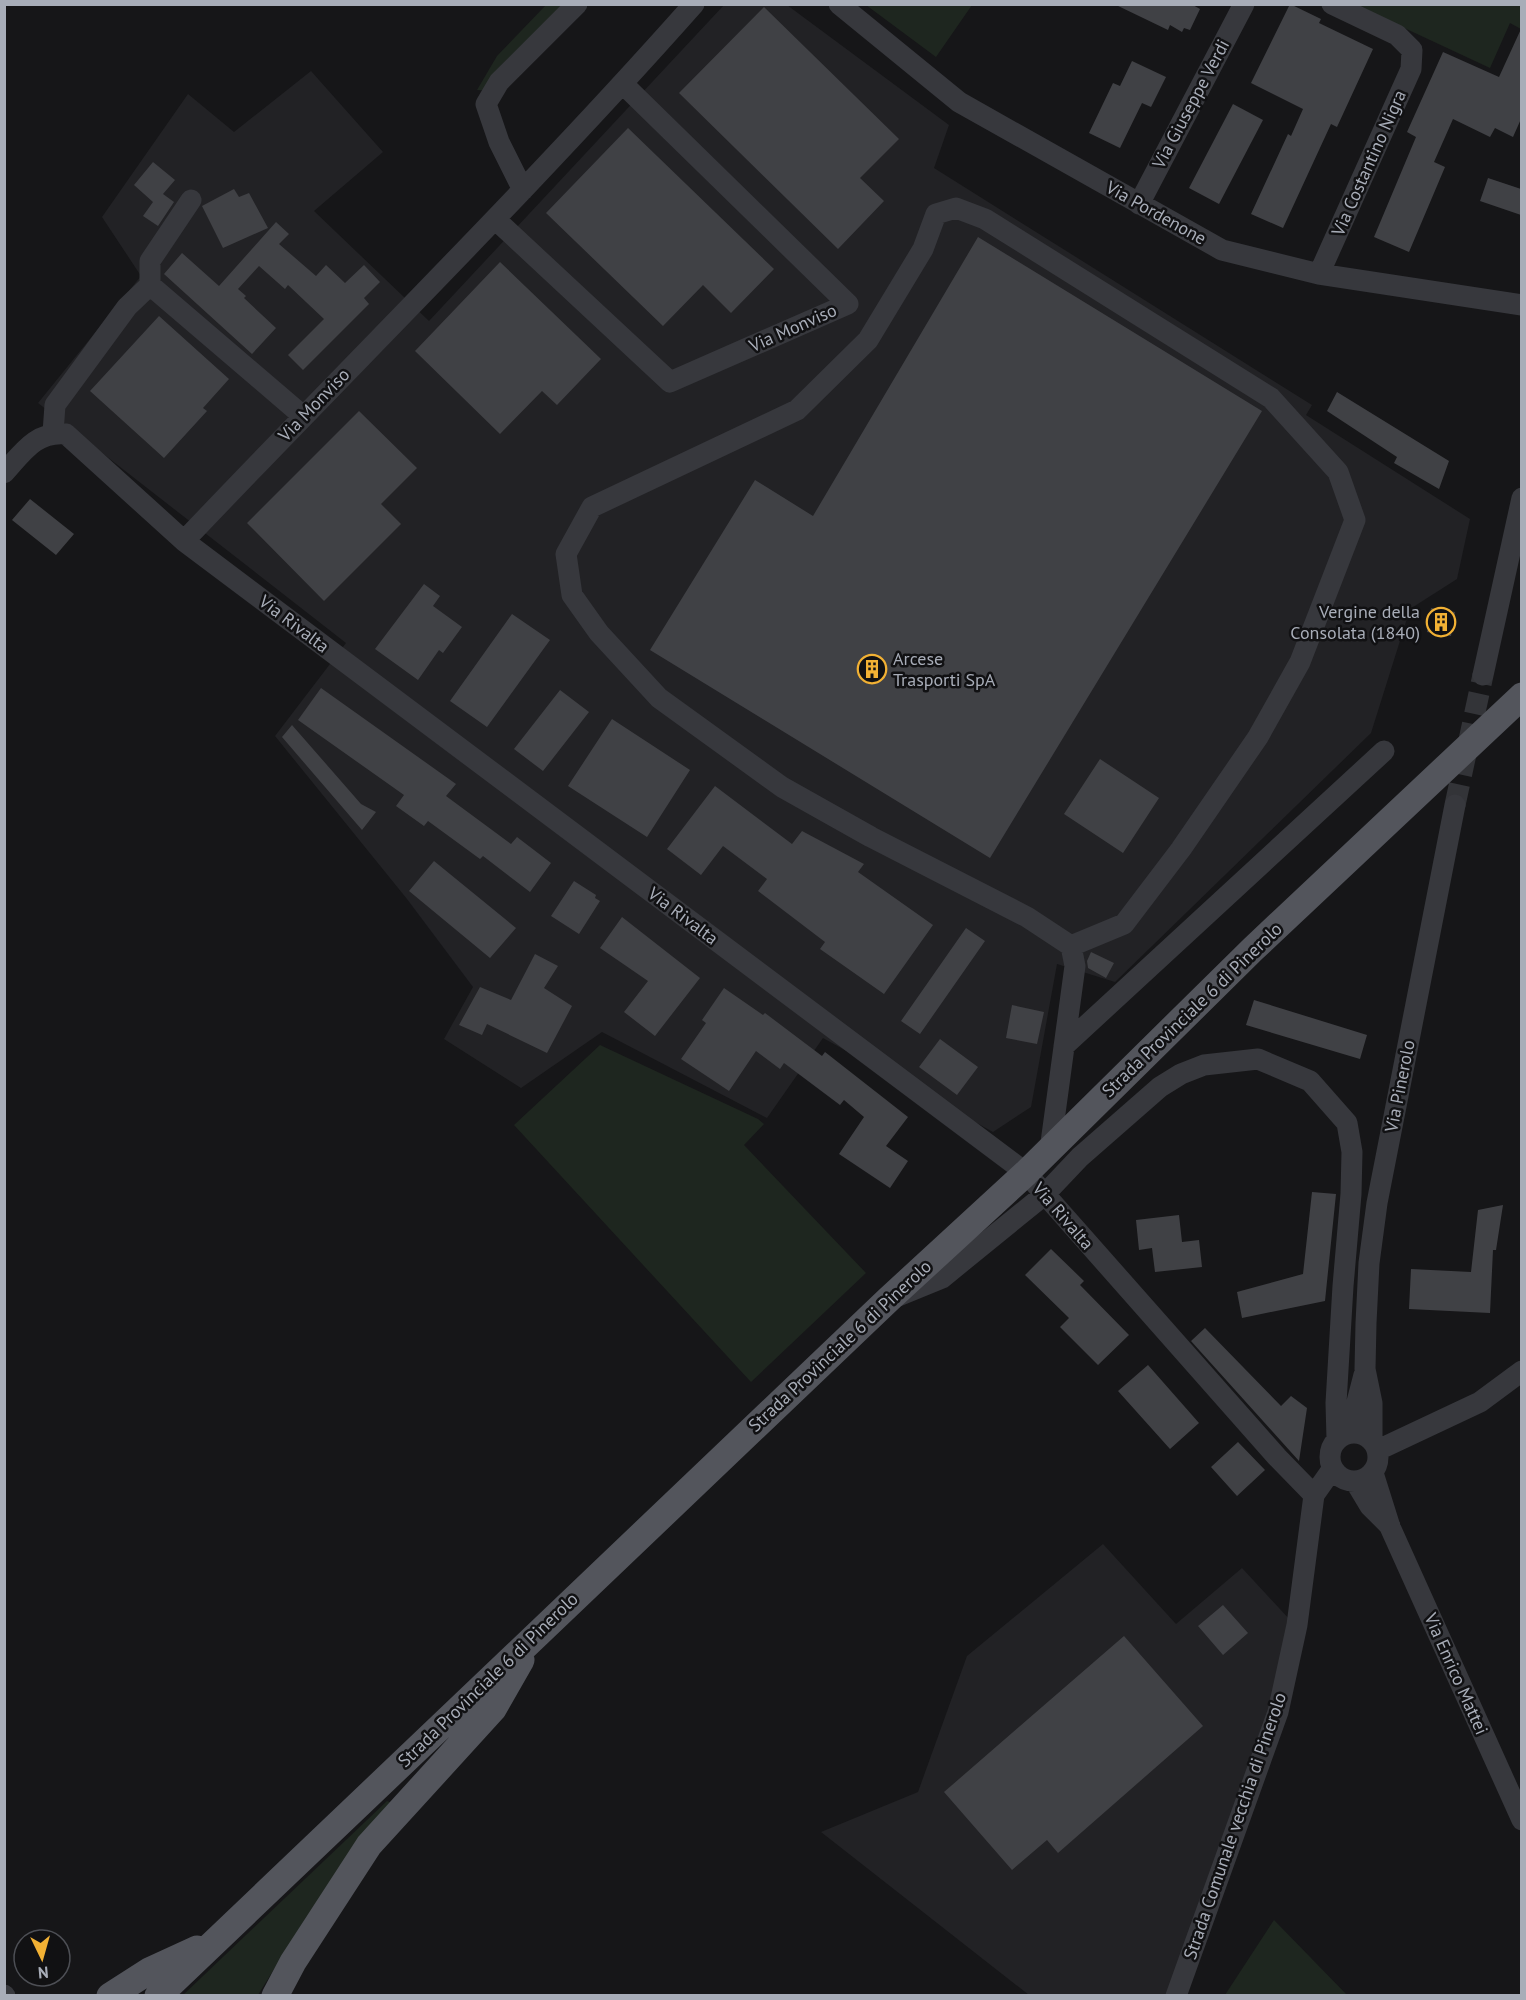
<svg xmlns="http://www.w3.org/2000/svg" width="1526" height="2000" font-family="'PT Sans',sans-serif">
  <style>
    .built { fill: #222225 }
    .green { fill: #1e261f }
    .building { fill: #404145 }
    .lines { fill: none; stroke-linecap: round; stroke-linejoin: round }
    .minor-tunnel { stroke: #333438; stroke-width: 21; stroke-dasharray: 21 10; stroke-linecap: butt }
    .minor { stroke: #37383d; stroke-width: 21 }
    .major { stroke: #53555c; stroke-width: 27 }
    .labels { text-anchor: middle; stroke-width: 5; stroke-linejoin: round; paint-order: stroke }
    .street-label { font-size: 18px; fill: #a8adb8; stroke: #111113 }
    .poi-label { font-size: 18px; fill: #a8adb8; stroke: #111113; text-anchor: end }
  </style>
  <rect width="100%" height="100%" fill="#161618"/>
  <path class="built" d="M 724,5 L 787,5 L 949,125 L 934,168 L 1312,405 L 1306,415 L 1470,519 L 1457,579 L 1410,609 L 1371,733 L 1115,982 L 1057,964 L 1031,1107 L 993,1132 L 823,1038 L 767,1118 L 602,1032 L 521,1088 L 444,1039 L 473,987 L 407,899 L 275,736 L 346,643 L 38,403 L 141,276 L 102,217 L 188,94 L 234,132 L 311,71 L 383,152 L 314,211 L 429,321 Z
    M 1103,1544 L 1176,1624 L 1242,1568 L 1291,1621 L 1273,1706 L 1169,1995 L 1029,1995 L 821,1832 L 918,1792 L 967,1656 Z"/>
  <path class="green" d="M 546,5 L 573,5 L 491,91 L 477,90 L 497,56 Z
    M 866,5 L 972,5 L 936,57 Z
    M 1355,5 L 1521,5 L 1521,29 L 1510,23 L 1490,68 Z
    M 600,1045 L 758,1119 L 764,1124 L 744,1145 L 866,1273 L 751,1382 L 514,1125 Z
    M 387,1801 L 392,1803 L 307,1916 L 258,1995 L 182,1996 Z
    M 1274,1920 L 1347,1995 L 1225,1995 Z"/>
  <path class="building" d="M 1114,4 L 1191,4 L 1200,9 L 1190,30 L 1184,28 L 1182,32 L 1170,25 L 1168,30 Z
    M 1290,4 L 1321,19 L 1319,23 L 1373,49 L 1337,127 L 1331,124 L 1283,228 L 1251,214 L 1288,134 L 1291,136 L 1303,109 L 1251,83 Z
    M 764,7 L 899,139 L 860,178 L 884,201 L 838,249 L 679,93 Z
    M 1521,29 L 1521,119 L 1513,137 L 1495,128 L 1490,137 L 1453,119 L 1434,162 L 1445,167 L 1409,252 L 1374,237 L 1416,137 L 1407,132 L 1443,52 L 1499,77 Z
    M 1132,61 L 1166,77 L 1151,107 L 1142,103 L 1120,148 L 1089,133 L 1113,83 L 1120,86 Z
    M 1233,104 L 1263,120 L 1219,204 L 1189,188 Z
    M 628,128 L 774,269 L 731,313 L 703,285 L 663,326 L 546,213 Z
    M 153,162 L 175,180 L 163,194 L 174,202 L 158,226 L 143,216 L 153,202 L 134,185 Z
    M 1488,178 L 1521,189 L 1521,215 L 1480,201 Z
    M 234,189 L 239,197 L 249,193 L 268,228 L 223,248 L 202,206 Z
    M 276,222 L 289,234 L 279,244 L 316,276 L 326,265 L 345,283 L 364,265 L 380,282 L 364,298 L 369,304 L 303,370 L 288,355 L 324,319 L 288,285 L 285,289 L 259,266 L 238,289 L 246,296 L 244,298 L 276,328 L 252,354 L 164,274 L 182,253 L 219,286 Z
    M 978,237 L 1262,411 L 990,858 L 650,650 L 755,480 L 813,516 Z
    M 500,262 L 601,359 L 557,405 L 542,391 L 500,434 L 415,351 Z
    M 159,316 L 229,379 L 203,408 L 207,411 L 164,458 L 90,391 Z
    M 1337,392 L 1449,461 L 1439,489 L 1394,463 L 1397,457 L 1327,411 Z
    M 359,411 L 417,468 L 381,504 L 401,524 L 324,601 L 247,523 Z
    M 30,499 L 74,534 L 56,555 L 12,520 Z
    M 424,584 L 440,596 L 433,606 L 462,627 L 443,653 L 439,650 L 418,680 L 375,649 Z
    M 1431,608 L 1455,612 L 1451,636 L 1427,632 Z
    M 512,614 L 550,640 L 487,727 L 450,701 Z
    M 321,688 L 456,784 L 446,796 L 511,844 L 517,837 L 551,863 L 530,892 L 483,856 L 480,859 L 428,821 L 424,826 L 396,806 L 404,795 L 298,720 Z
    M 560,690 L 589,712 L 543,771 L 514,749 Z
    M 612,719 L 690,770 L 647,837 L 568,786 Z
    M 292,725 L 361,804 L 376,812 L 362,830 L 282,737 Z
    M 1100,759 L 1159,798 L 1123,853 L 1064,814 Z
    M 715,786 L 792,844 L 802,831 L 864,864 L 858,872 L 933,925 L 884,994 L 820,949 L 825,942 L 758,891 L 767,879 L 723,846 L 701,875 L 667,849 Z
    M 434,861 L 516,928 L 490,958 L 409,891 Z
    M 574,881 L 596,895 L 595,898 L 600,901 L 579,934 L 551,916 Z
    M 622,917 L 700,978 L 655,1036 L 624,1012 L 648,981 L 600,948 Z
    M 966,928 L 985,941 L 920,1034 L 901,1021 Z
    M 1091,952 L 1114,963 L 1106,978 L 1088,968 L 1087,961 Z
    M 535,954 L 558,966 L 544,988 L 572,1006 L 547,1053 L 487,1024 L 482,1035 L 459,1025 L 480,987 L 511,1000 Z
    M 724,988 L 763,1015 L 765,1013 L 822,1056 L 825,1052 L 908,1117 L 886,1146 L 908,1161 L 890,1188 L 839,1154 L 864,1117 L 844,1100 L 840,1105 L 784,1063 L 780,1069 L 756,1051 L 729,1091 L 681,1059 L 706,1023 L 702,1020 Z
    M 1254,1000 L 1367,1035 L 1360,1059 L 1246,1025 Z
    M 1012,1005 L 1044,1012 L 1037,1044 L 1006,1038 Z
    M 940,1039 L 978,1067 L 957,1095 L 919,1067 Z
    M 1312,1192 L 1336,1194 L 1325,1301 L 1242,1318 L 1237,1292 L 1303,1274 Z
    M 1503,1205 L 1496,1250 L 1493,1250 L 1490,1313 L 1409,1309 L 1411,1269 L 1471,1272 L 1478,1210 Z
    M 1179,1215 L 1182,1242 L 1199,1240 L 1202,1267 L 1155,1272 L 1152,1248 L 1139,1250 L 1136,1220 Z
    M 1051,1249 L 1084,1281 L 1080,1285 L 1129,1335 L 1098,1365 L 1060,1327 L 1069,1318 L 1025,1275 Z
    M 1205,1328 L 1281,1406 L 1291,1396 L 1307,1408 L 1299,1461 L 1191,1341 Z
    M 1148,1365 L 1199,1423 L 1170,1449 L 1118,1391 Z
    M 1238,1442 L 1265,1470 L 1237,1496 L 1211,1467 Z
    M 1223,1605 L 1248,1633 L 1223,1655 L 1198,1626 Z
    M 1124,1636 L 1203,1726 L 1058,1853 L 1047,1840 L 1012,1870 L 944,1792 Z"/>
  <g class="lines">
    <path class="minor-tunnel" d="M 1455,805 L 1483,675"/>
    <path class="minor" d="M 839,4 L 959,102 L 1222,250 L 1319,274 L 1522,305
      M 523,190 L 499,142 L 486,104 L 499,82 L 577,4
      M 191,200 L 150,261 L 150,285 L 303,416
      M 1139,204 L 1244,4
      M 495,219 L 670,382 L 848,304 L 623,84
      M 1319,274 L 1411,69 L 1412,50 L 1397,35 L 1332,4
      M 53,433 L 55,405 L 127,307 L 150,285
      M 4,473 C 23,452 36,431 66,434 L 184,541 L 1026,1173 L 1277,1457 L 1314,1495
      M 184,541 C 354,362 530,189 694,4
      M 1483,675 L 1522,498
      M 1064,1046 L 1384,751
      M 1050,1150 L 1075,966 L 1071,946 L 1027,917 L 871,837 L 782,787 L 659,698 L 599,633 L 572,595 L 566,554 L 592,507 L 797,410 L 868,340 L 923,249 L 936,214 L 956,208 L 985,219 L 1271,398 L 1338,472 L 1355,520 L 1300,662 L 1258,737 L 1181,849 L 1124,924 L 1071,946
      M 898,1296 L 942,1278 L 1044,1195 L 1080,1157 L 1160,1087 L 1181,1074 L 1204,1065 L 1258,1059 L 1310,1081 L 1347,1123 L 1352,1152 L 1351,1194 L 1343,1286 L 1336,1403 L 1337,1439
      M1330 1457a24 24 0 1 1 48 0a24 24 0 1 1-48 0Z
      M 1349,1433 L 1364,1375
      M 1372,1440 L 1372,1403 L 1365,1369 L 1366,1323 L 1369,1263 L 1377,1203 L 1455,805
      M 1378,1450 L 1480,1402 L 1522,1371
      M 1373,1473 L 1390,1527 L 1522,1820
      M 1355,1481 L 1370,1506 L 1390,1526
      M 4,1995 L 5,1996
      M 1176,1996 L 1278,1712 L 1297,1625 L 1314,1495 L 1333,1468"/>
    <path class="major" d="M 110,1996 L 149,1971 L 197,1949
      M 158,1996 L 889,1299 L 1026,1173 L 1253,949 L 1522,696
      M 275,1996 L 293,1962 L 369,1845 L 493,1709 L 521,1660"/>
  </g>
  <defs>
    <g id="building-ring" transform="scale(1.5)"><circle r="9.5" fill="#111113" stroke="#f2b134" stroke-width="1.5"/><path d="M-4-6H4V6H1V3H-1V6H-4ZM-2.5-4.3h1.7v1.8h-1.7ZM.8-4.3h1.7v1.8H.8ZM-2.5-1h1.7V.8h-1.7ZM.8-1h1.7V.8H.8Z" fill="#f2b134"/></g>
  </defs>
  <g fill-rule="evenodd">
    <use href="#building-ring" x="1441" y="622"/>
    <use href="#building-ring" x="872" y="669"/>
  </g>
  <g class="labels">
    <g class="street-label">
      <text transform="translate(1191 104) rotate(-62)" y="6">Via Giuseppe Verdi</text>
      <text transform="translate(1369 163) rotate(-66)" y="6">Via Costantino Nigra</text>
      <text transform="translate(1156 213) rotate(29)" y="6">Via Pordenone</text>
      <text transform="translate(793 328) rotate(-24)" y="6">Via Monviso</text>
      <text transform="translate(314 405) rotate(-46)" y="6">Via Monviso</text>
      <text transform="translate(294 624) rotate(37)" y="6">Via Rivalta</text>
      <text transform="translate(683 916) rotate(37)" y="6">Via Rivalta</text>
      <text transform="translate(1192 1010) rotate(-44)" y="6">Strada Provinciale 6 di Pinerolo</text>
      <text transform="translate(1400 1086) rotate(-79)" y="6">Via Pinerolo</text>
      <text transform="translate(1063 1216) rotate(49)" y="6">Via Rivalta</text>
      <text transform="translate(840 1346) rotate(-43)" y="6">Strada Provinciale 6 di Pinerolo</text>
      <text transform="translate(1456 1674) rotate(66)" y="6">Via Enrico Mattei</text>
      <text transform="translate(488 1680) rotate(-44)" y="6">Strada Provinciale 6 di Pinerolo</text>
      <text transform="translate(1235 1826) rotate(-71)" y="6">Strada Comunale vecchia di Pinerolo</text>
    </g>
    <g class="poi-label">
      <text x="1420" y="618">Vergine della<tspan x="1420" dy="21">Consolata (1840)</tspan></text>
      <text x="893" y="665" text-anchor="start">Arcese<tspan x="893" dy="21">Trasporti SpA</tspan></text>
    </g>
  </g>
  <rect width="1526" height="2000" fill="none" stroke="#a8adb8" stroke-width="12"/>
  <g transform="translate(42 1958) rotate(175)"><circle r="28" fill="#111113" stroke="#4d4f55" stroke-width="1.5"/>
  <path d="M0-4.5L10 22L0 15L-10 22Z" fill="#f2b134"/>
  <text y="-9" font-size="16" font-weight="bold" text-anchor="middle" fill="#a8adb8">N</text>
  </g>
</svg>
